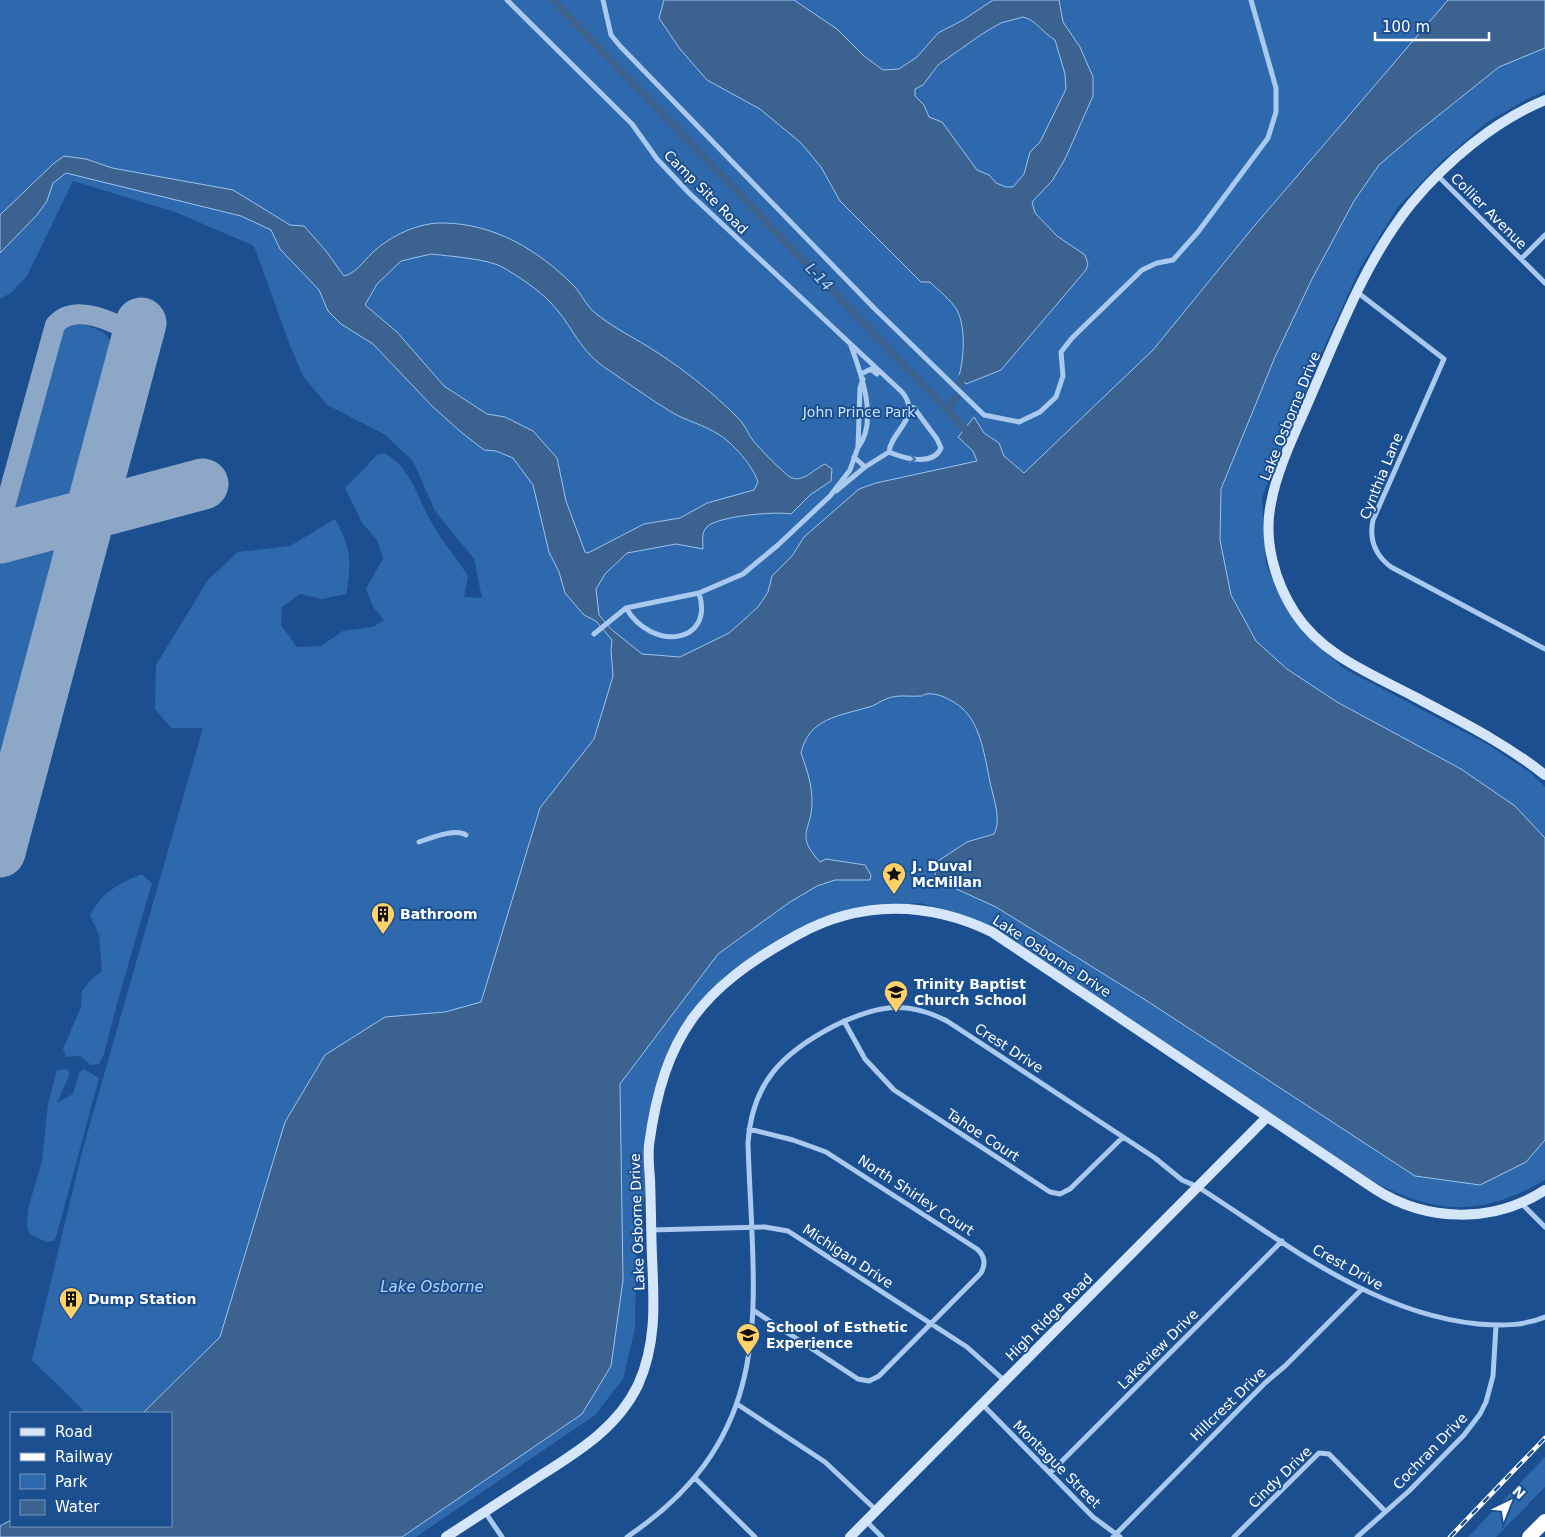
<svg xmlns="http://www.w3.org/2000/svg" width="1545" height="1537" font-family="'DejaVu Sans',sans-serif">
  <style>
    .green { fill: #2e69ad }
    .water { fill: #3c6290; stroke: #9cc4f0; fill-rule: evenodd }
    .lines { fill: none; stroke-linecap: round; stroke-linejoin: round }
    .canal { stroke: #3c6290; stroke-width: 8 }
    .taxiway { stroke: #8da7c7; stroke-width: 20 }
    .runway { stroke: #8da7c7; stroke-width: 51 }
    .street { stroke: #a9c9ee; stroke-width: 5 }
    .secondary { stroke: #d6e6fa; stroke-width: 10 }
    .highway { stroke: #fff; stroke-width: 14 }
    .rail-casing { stroke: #fff; stroke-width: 4.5 }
    .rail { stroke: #1b4f8f; stroke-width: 2.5; stroke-dasharray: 8; stroke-linecap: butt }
    .oneway { stroke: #4674ac }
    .labels { text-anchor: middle; stroke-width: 4; stroke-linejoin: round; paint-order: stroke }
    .street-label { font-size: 14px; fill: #fff; stroke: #1b4f8f }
    .park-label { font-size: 14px; fill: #cfe3fa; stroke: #1b4f8f }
    .poi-label { font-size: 14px; font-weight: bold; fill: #fff; stroke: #1b4f8f; text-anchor: start }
    .water-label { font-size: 15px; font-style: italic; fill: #b5d3f5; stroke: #1b4f8f }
  </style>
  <rect width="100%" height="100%" fill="#1b4f8f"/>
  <path class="green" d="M 0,0 L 1545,0 L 1545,91 L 1527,99 L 1486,123 L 1441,162 L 1397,208 L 1359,270 L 1318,361 L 1262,497 L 1266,564 L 1278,592 L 1292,618 L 1308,636 L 1343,668 L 1489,745 L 1532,774 L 1545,787 L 1545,1180 C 1479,1218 1438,1214 1371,1181 L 957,913 L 920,903 L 888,905 L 782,939 L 739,965 L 697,1005 L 679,1030 L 654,1092 L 649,1176 L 637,1231 L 635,1328 L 623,1379 L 595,1415 L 416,1537 L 0,1537 L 11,1526 L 171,1526 L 171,1413 L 83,1413 L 81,1408 L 32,1360 L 82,1152 L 203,728 L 171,728 L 155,709 L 156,665 L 208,580 L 238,552 L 290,546 L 335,519 C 351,547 352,562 346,594 L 322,599 L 300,594 L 282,607 L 281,625 L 297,647 L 321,646 L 343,631 L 373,627 L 384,620 L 373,607 L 366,589 L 383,558 L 377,540 L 363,524 L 345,488 L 377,455 L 384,453 C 413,469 417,499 433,525 C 443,543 457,558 468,576 L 464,597 L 482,598 L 474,559 L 435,511 L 413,461 L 384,434 L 327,405 L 303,376 L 291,348 L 254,246 L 175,212 L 73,181 L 27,276 L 11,293 L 0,299 Z
    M 81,324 C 104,330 113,335 114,359 L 74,506 L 22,518 L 13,514 L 59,335 L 68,326 Z
    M 62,535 L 0,775 L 0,561 L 5,555 Z
    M 142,874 L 152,883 L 118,1000 L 104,1054 L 99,1064 L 91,1065 L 80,1056 L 66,1057 L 63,1049 L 81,1007 L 82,991 L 92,979 L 102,971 L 99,935 L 90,915 C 103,892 117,884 142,874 Z
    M 66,1069 L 70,1073 L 57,1103 L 73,1094 L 79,1073 L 84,1069 L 99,1078 L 57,1234 L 54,1241 L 46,1242 L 30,1234 L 27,1227 L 28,1209 L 42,1161 L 48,1104 L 57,1070 Z
    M 1545,1457 L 1545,1487 L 1496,1537 L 1468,1537 Z"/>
  <path class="water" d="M 664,0 L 794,0 L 837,29 L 864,56 L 883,70 L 899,69 L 917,57 L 938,33 L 963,20 L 993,0 L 1059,0 L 1063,22 L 1080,47 L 1093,77 L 1093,96 L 1065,159 L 1052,181 L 1032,202 L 1035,213 L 1057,236 L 1085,255 L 1088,264 L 1086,270 L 1001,370 L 966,384 L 959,376 C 964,357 966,328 957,310 C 951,300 938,290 930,282 L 921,282 L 840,201 L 821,167 L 801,143 L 760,109 L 707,80 L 680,49 L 659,18 ZM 1023,17 C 1036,20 1043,33 1055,40 L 1065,74 L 1066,89 L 1040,142 L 1030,152 L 1024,174 L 1013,187 L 1006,187 L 996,183 L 989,175 L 977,170 L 942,122 L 929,117 L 924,105 L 915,96 L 915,89 L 923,85 L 938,65 L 982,34 L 1001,23 Z
    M 1448,0 L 1545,0 L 1545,48 L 1499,67 L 1414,135 L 1379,165 L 1354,201 L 1312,279 L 1275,357 L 1221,489 L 1220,540 L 1231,595 L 1256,641 L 1287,669 L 1337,702 L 1461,769 L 1515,806 L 1545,838 L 1545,1140 L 1526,1162 L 1480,1185 L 1415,1176 L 1144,999 L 996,907 L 941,882 L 935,875 L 938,861 L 967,842 L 994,834 C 1002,820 993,797 990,782 C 985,758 981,725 962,708 C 954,701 937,692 927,694 C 920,695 926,696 920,696 C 907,697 898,694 886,699 C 880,701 875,706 869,707 C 839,716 809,718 801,753 C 807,770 812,784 812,802 C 812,831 794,834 820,862 L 826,859 L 865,865 L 871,875 L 870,880 L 835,880 L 817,886 L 790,902 L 718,954 L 620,1084 L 623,1280 L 611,1366 L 582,1414 L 402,1537 L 0,1537 L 0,1526 L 11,1520 L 11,1526 L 171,1526 L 171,1413 L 143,1413 L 220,1337 L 285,1122 L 325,1055 L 385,1017 L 445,1012 L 481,1002 L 540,808 L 594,739 L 613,676 L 611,650 L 612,640 L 596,621 L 584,615 L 565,593 L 559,572 L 549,552 L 533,485 L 513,458 L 496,451 L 484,450 L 461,432 L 433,407 L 373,344 L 341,324 L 328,311 L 319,290 L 280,249 L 271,230 L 241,216 L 66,173 L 53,183 L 47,201 L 37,215 L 0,253 L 0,215 L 53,164 L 64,156 L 86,159 L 112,168 L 233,190 L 290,225 L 304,226 L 326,251 L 344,276 C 356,273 363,262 372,253 C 390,236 419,222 444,223 C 495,224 538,250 573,285 C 581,293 586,305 594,312 C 613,328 637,339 658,353 C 686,371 713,393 737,417 C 744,423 747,432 752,439 C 756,445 787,477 792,478 C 804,482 814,469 825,464 L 832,469 L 831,481 L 810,495 L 791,514 C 776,511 717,516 707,527 C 701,532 703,542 703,549 L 676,544 L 627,553 L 605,574 L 596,589 L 599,615 L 611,629 L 642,654 L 680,657 L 729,633 L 747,617 L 758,607 L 768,592 L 772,576 L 792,556 L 804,537 L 859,489 L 876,483 L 977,461 L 973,451 L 958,437 L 974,417 L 984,433 L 999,443 L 1004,456 L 1024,473 L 1153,350 L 1250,231 ZM 431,254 C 448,256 488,259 502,267 C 518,276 539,290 551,303 C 574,327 578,351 610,371 C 631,385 651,400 673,413 C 687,421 704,425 718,434 C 732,442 754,467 758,482 L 754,490 L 707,503 L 680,518 L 644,524 L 588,553 L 585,552 L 566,501 L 557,458 L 533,431 L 505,417 L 487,414 L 444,386 L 397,332 L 365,305 L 377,284 L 401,261 Z"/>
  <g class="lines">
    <path class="canal" d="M 553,0 L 971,435
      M 960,382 L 962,378
      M 946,409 L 957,397"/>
    <path class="taxiway" d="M 0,525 L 55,325 C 75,301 117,323 137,336"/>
    <path class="runway" d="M 0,538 L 203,484
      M 0,852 L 141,323"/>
    <path class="street" d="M 507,0 L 632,124 L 657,159 L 689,193 L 902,392 C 923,418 891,430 889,452
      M 603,0 L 611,35 L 620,46 L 874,308 L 984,415 L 1019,422 L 1040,412 L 1056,397 L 1063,376 L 1061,352 L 1072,338 L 1142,270 L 1157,263 L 1173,260 L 1198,232 L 1268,138 L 1276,112 L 1276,88 L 1251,0
      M 1438,176 L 1545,283
      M 1521,259 L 1545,235
      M 1357,292 L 1444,359 L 1373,520 C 1369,539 1375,555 1391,567 L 1545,649
      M 851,346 C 861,373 878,420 859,446
      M 861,374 L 871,369 L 877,374
      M 854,457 L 865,467 L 889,452 C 903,458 933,467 941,448 L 937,439 L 914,408 L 909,406
      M 836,491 L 865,467
      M 626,608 C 652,652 715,644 699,593
      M 594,634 L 626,608 L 699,593 L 743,574 L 778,545 L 830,496 L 850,470 L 858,447 L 860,388 L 863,379
      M 419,842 C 431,838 455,828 466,835
      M 844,1021 L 865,1059 L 894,1090 L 1050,1192 L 1060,1194 L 1070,1189 L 1123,1137
      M 749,1129 L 793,1140 L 826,1152 L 977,1249 C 985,1256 986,1264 981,1273 L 879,1376 L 869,1381 L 858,1379 L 753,1310
      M 1521,1203 L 1545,1227
      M 651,1230 L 765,1227 L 788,1231 L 967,1347 L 1005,1381
      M 737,1404 L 825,1462 L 876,1510
      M 982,1404 L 1093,1517 L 1120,1537
      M 1050,1473 L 1282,1241
      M 695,1478 L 755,1537
      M 485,1512 L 502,1537
      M 866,1521 L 882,1537
      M 627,1537 C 782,1432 753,1305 748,1143 C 752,1083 782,1053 834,1026 C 875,1006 905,999 947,1021 L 1155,1158 L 1182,1180 L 1198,1187 C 1286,1243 1371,1313 1478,1324 C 1501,1326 1523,1326 1545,1317
      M 1113,1537 L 1265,1383 L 1285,1366 L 1361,1290
      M 1234,1537 L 1319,1453 L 1329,1454 L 1385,1511
      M 1357,1537 L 1409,1491 L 1464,1435 L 1480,1414 L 1486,1402 L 1493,1376 L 1496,1326"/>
    <path class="secondary" d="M 1545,100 C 1494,121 1446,162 1411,204 C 1366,260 1341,327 1313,391 C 1298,427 1278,465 1271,503 C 1263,541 1275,582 1295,613 C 1323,656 1372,674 1415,697 C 1460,721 1505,743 1545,775
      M 446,1537 C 475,1518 503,1500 532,1481 C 572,1455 616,1431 638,1385 C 657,1343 654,1301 652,1257 C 651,1231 651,1205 650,1179 C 649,1168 648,1156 649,1145 C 664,1034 701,988 797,935 C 860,900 928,901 992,932 L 1375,1189 C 1426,1222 1493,1224 1545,1190
      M 850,1537 L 1267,1117"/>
    <path class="highway" d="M 1529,1537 L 1545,1521"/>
    <g class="rail-casing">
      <path id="rail" d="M 1450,1537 L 1545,1438"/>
    </g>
    <use href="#rail" class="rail"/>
  </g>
  <defs><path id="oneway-chevron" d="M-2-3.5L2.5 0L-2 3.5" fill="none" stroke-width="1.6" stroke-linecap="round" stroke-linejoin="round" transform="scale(1.25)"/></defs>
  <use class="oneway" href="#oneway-chevron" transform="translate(912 459) rotate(6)"/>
  <defs>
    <g id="sight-pin" transform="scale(1.25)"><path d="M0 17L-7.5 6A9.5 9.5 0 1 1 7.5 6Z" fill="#ffd166" stroke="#1b4f8f"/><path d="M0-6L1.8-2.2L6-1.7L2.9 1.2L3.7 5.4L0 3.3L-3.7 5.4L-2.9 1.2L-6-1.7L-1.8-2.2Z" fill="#111"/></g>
    <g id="building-pin" transform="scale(1.25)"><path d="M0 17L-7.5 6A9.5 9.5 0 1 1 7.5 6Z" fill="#ffd166" stroke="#1b4f8f"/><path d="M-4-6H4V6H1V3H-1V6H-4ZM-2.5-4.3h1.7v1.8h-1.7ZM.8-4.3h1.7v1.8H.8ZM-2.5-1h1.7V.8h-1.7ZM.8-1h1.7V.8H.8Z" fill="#111"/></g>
    <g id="school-pin" transform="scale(1.25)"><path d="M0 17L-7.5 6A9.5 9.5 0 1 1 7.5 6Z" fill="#ffd166" stroke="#1b4f8f"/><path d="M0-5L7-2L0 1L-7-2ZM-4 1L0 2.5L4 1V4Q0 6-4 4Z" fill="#111"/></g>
  </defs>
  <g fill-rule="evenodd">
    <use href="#sight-pin" x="894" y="874"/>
    <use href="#building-pin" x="383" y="914"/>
    <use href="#school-pin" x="896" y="992"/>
    <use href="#building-pin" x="71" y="1299"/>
    <use href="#school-pin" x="748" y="1335"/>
  </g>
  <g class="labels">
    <g class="street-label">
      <text transform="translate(706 192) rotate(45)" y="5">Camp Site Road</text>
      <text transform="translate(1489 211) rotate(45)" y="5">Collier Avenue</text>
      <text transform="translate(1290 416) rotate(-68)" y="5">Lake Osborne Drive</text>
      <text transform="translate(1381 476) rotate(-68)" y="5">Cynthia Lane</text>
      <text transform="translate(1052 956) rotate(33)" y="5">Lake Osborne Drive</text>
      <text transform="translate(1009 1048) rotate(33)" y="5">Crest Drive</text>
      <text transform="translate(983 1135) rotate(33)" y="5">Tahoe Court</text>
      <text transform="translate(916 1195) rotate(33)" y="5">North Shirley Court</text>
      <text transform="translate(637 1222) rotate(-92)" y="5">Lake Osborne Drive</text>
      <text transform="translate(848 1256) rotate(33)" y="5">Michigan Drive</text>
      <text transform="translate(1348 1267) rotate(29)" y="5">Crest Drive</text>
      <text transform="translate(1049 1317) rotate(-45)" y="5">High Ridge Road</text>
      <text transform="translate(1158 1349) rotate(-45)" y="5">Lakeview Drive</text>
      <text transform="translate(1228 1404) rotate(-44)" y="5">Hillcrest Drive</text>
      <text transform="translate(1430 1451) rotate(-46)" y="5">Cochran Drive</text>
      <text transform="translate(1057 1464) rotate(45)" y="5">Montague Street</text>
      <text transform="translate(1280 1477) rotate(-44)" y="5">Cindy Drive</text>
    </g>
    <g class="park-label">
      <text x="859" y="417">John Prince Park</text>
    </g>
    <g class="poi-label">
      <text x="912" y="871">J. Duval<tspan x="912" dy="16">McMillan</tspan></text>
      <text x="400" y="919">Bathroom</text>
      <text x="914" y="989">Trinity Baptist<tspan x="914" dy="16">Church School</tspan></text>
      <text x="88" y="1304">Dump Station</text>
      <text x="766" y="1332">School of Esthetic<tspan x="766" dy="16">Experience</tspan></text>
    </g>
    <g class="water-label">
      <text transform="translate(819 277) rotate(46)" y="5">L-14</text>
      <text x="432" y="1292">Lake Osborne</text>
    </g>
  </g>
  <rect x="10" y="1412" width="162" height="115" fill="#1b4f8f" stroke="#7695bc"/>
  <rect x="20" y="1428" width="25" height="8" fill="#d6e6fa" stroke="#7695bc"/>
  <text x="55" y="1437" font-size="15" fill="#ffffff">Road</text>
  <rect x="20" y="1453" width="25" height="8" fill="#ffffff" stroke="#7695bc"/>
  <text x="55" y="1462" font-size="15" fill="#ffffff">Railway</text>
  <rect x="20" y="1474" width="25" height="15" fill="#2e69ad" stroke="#7695bc"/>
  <text x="55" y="1487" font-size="15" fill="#ffffff">Park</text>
  <rect x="20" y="1500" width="25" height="15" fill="#3c6290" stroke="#7695bc"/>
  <text x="55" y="1512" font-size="15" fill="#ffffff">Water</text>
  <g transform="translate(1510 1502) rotate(43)" stroke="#1b4f8f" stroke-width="4" paint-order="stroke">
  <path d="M0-4L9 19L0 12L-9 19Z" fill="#ffffff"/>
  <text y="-8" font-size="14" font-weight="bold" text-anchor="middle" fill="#ffffff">N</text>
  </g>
  <path d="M1375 32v8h114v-8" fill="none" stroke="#ffffff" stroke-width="2.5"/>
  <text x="1382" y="32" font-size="15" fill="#ffffff" stroke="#1b4f8f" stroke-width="4" paint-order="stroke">100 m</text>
</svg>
